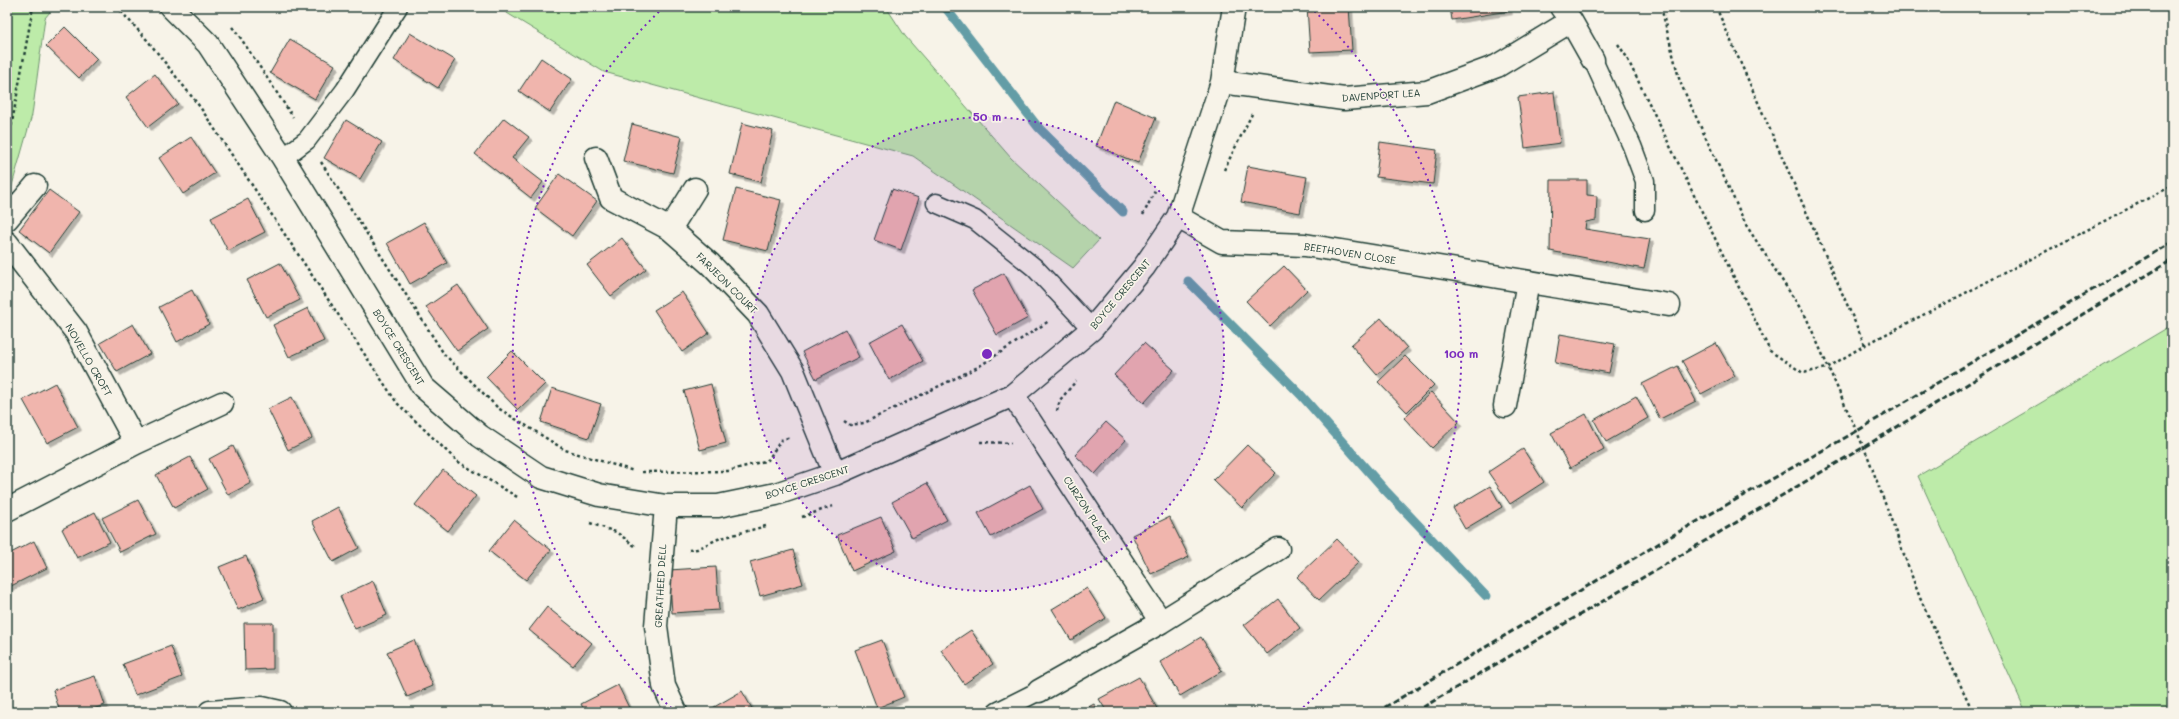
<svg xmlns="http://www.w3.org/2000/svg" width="2179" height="719" font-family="Mali,sans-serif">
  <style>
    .green { fill: #bdeba9; stroke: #6e946e }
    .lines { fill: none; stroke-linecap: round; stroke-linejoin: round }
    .stream { stroke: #649da6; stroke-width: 9 }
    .building { fill: #f0b5ad; stroke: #1f3d34; filter: url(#shadow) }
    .lane-casing { stroke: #1f3d34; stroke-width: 21 }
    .street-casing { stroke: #1f3d34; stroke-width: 25 }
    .path { stroke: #1f3d34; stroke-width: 2.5; stroke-dasharray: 3 3; stroke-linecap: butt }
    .lane { stroke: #f7f3e8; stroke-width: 18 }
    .street { stroke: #f7f3e8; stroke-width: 22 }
    .rail { stroke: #1f3d34; stroke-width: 3; stroke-dasharray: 6 3; stroke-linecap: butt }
    .ring { fill: none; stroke: #7b2cbf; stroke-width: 2; stroke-dasharray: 2 4 }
    .labels { text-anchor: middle; stroke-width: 3.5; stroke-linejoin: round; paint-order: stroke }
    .street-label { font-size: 10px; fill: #1f3d34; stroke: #f7f3e8 }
    .centre { fill: #7b2cbf; stroke: #f7f3e8; stroke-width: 2 }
    .ring-label { font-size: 12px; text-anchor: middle; font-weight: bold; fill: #7b2cbf; stroke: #f7f3e8; stroke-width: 3.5; stroke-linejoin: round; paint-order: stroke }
  </style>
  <defs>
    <filter id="shadow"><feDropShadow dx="3.5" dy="3.5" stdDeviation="0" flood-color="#0004"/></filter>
  </defs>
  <rect width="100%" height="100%" fill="#f7f3e8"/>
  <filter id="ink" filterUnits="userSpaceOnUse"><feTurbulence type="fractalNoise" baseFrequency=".025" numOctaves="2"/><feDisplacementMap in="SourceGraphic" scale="8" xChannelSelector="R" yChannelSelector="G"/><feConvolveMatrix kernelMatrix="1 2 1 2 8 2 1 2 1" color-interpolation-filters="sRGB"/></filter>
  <g filter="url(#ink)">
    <path class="green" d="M 7,7 L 54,7 L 45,18 L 32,115 L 7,203 Z
      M 497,7 L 886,7 L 905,36 L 1011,158 L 1099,240 L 1073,268 L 913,156 L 604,72 Z
      M 2172,325 L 2172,712 L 2026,712 L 1918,476 Z"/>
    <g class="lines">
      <path class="stream" d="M 945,7 L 1038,127 L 1123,212
        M 1188,281 L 1301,395 L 1385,490 L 1486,596"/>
    </g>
    <path class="building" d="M 1307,7 L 1349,7 L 1352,50 L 1310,52 Z
      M 1450,7 L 1508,7 L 1509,11 L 1452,20 Z
      M 65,27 L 97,59 L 79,78 L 46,46 Z
      M 410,33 L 455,60 L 438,88 L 394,60 Z
      M 290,39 L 335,65 L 315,99 L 270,73 Z
      M 541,58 L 572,79 L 550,112 L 519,91 Z
      M 155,74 L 178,104 L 148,127 L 126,97 Z
      M 1554,92 L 1560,143 L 1525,148 L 1518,97 Z
      M 1114,100 L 1156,118 L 1138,163 L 1096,146 Z
      M 504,118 L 529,137 L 512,158 L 543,182 L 531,198 L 475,154 Z
      M 346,120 L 382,142 L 360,179 L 324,158 Z
      M 742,123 L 773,131 L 761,182 L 730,174 Z
      M 632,124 L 682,137 L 673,173 L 623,161 Z
      M 191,137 L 215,173 L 183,194 L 159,158 Z
      M 1380,142 L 1437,150 L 1433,184 L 1376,177 Z
      M 1248,166 L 1307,177 L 1300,213 L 1241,202 Z
      M 559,174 L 597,201 L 572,236 L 535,208 Z
      M 1551,180 L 1587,180 L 1587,195 L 1597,196 L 1596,220 L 1586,222 L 1585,229 L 1650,239 L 1644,269 L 1550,251 Z
      M 736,189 L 781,200 L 768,251 L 723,240 Z
      M 892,189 L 919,198 L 901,250 L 874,240 Z
      M 49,190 L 79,212 L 49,253 L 19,230 Z
      M 248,199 L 265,232 L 228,251 L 211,218 Z
      M 424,222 L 447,263 L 410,284 L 387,243 Z
      M 622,238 L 646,269 L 611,296 L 587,265 Z
      M 280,263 L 300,300 L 266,317 L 247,280 Z
      M 1284,266 L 1307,290 L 1270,326 L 1246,301 Z
      M 1004,273 L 1028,318 L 997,335 L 972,290 Z
      M 458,285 L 488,329 L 457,351 L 426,307 Z
      M 192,290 L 209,324 L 177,342 L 159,307 Z
      M 682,292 L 709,333 L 682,352 L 654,310 Z
      M 308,308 L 324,341 L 289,357 L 273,325 Z
      M 1381,318 L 1407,348 L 1377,375 L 1351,345 Z
      M 133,324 L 150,354 L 117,372 L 100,343 Z
      M 902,324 L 923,361 L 889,380 L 869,342 Z
      M 845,329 L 859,357 L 816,379 L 802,352 Z
      M 1560,334 L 1615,344 L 1609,373 L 1555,363 Z
      M 1144,343 L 1174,370 L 1144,403 L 1114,375 Z
      M 1716,343 L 1735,376 L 1701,394 L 1682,361 Z
      M 512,351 L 545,384 L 518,410 L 486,377 Z
      M 1405,356 L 1434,385 L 1407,412 L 1378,382 Z
      M 1678,366 L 1696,401 L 1660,419 L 1642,384 Z
      M 55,383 L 78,427 L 47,443 L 23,400 Z
      M 711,384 L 726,443 L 700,450 L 684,391 Z
      M 552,388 L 601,404 L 589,438 L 541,422 Z
      M 1431,392 L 1459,422 L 1432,448 L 1404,418 Z
      M 1636,396 L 1648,418 L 1606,442 L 1594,420 Z
      M 292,397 L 312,438 L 288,450 L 268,409 Z
      M 1586,414 L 1604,449 L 1570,468 L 1551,433 Z
      M 1106,422 L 1126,440 L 1095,474 L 1075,455 Z
      M 1247,445 L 1276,473 L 1242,508 L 1213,480 Z
      M 233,446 L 251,483 L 228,495 L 209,459 Z
      M 1523,449 L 1544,482 L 1510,504 L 1488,472 Z
      M 190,457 L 208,489 L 174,508 L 156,475 Z
      M 443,470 L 476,496 L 448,531 L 415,505 Z
      M 927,483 L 947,520 L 912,538 L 892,502 Z
      M 1030,485 L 1043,509 L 991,537 L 978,513 Z
      M 1490,486 L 1502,507 L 1465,529 L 1453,508 Z
      M 138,500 L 156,534 L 120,552 L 102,518 Z
      M 338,507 L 359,548 L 333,562 L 312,521 Z
      M 95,512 L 110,542 L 77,558 L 62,529 Z
      M 881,517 L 896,551 L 852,571 L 837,535 Z
      M 1169,517 L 1189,557 L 1151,574 L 1132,535 Z
      M 514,520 L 551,550 L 526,580 L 489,551 Z
      M 1337,539 L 1359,562 L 1319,600 L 1297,577 Z
      M 34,541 L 47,568 L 7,588 L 7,555 Z
      M 793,550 L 803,584 L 760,596 L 750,562 Z
      M 246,556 L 264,598 L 238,610 L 219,567 Z
      M 716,567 L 719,610 L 672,613 L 669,570 Z
      M 373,581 L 387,615 L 355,629 L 340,596 Z
      M 1087,588 L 1106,618 L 1071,640 L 1052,609 Z
      M 1278,599 L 1300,628 L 1267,654 L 1244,625 Z
      M 547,607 L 592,643 L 573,666 L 529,630 Z
      M 244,623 L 273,623 L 273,669 L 245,670 Z
      M 971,630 L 993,664 L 964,684 L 941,650 Z
      M 1201,637 L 1222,671 L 1180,696 L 1160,662 Z
      M 414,640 L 433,686 L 407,697 L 387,652 Z
      M 882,640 L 904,697 L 877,708 L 855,650 Z
      M 171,646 L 182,677 L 135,695 L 123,664 Z
      M 95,676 L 105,705 L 83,712 L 60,712 L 53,690 Z
      M 1139,677 L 1159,712 L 1107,712 L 1099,699 Z
      M 618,685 L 631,712 L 585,712 L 581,704 Z
      M 742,691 L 754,712 L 710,712 L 709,710 Z
      M 1094,704 L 1099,712 L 1079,712 Z"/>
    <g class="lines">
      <g class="lane-casing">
        <path id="lane" d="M 1593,60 L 1632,146 L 1645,181 L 1645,211
          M 283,158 L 307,140 L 345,90 L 398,7
          M 936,203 L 975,220 L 1035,268 L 1092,329
          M 997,712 L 1039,691"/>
      </g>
      <g class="street-casing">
        <path id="street" d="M 171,7 L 208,44 L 283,158 L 423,387 L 480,436 L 541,477 L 599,495 L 666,506 L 718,506 L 776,494 L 835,474 L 1013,395 L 1092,329 L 1144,267 L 1178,217 L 1222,82 L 1234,7
          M 1561,7 L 1571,21 L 1593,60
          M 1222,82 L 1344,99 L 1427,92 L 1497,66 L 1571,21
          M 596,158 L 611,198 L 670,229 L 710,264 L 758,314 L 793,371 L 835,474
          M 1178,217 L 1222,242 L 1305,245 L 1669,305
          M 7,219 L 35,186
          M 670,229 L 695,189
          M 7,243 L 76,332 L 136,443
          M 1013,395 L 1161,622
          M 1505,406 L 1528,282
          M 666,506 L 656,626 L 664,686 L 676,712
          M 7,510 L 136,443 L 222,403
          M 1039,691 L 1161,622 L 1278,549
          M 210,712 L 262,708 L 280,712"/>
      </g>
      <path class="path" d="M 117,7 L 148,41 L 200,107 L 397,403 L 457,461 L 519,498
        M 1661,7 L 1680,82 L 1746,225 L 1806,317 L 1868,457 L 1920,598 L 1973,712
        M 1716,7 L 1865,345
        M 232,27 L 238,34 L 293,117
        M 1618,44 L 1626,56 L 1770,351 L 1803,373 L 1827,368 L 1865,345 L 2172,186
        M 7,137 L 11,128 L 33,7
        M 321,162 L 444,354 L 498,408 L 565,450 L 634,471
        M 1224,170 L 1252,114
        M 1143,215 L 1156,189
        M 1057,411 L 1060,400 L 1076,381
        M 844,421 L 850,425 L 864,423 L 978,367 L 1049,321
        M 980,442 L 1011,443
        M 642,472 L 728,471 L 768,460 L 781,440 L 791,437
        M 802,517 L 833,506
        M 590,523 L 616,532 L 635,546
        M 689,550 L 697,549 L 718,539 L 766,526"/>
      <use href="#lane" class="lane"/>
      <use href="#street" class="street"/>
      <path class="rail" d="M 1377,712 L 1668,538 L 1857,431 L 2172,242
        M 1415,712 L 1864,447 L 2172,260"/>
    </g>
  </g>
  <circle cx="987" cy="354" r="237" fill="#7b2cbf" fill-opacity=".12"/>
  <g class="ring">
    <circle cx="987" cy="354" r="237"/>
    <path d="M676 712A474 474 0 0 1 664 7M1310 7A474 474 0 0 1 1298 712"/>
  </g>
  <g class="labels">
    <g class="street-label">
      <text transform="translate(1381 95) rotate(-4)" y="4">DAVENPORT LEA</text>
      <text transform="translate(1350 253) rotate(9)" y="4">BEETHOVEN CLOSE</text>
      <text transform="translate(727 283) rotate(45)" y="4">FARJEON COURT</text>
      <text transform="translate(1120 294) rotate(-50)" y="4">BOYCE CRESCENT</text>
      <text transform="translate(399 347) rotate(58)" y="4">BOYCE CRESCENT</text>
      <text transform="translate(89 360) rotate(60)" y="4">NOVELLO CROFT</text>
      <text transform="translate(807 482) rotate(-18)" y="4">BOYCE CRESCENT</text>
      <text transform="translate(1087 509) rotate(57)" y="4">CURZON PLACE</text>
      <text transform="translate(660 586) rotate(-87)" y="4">GREATHEED DELL</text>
    </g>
  </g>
  <circle cx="987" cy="354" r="6" class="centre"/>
  <g class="ring-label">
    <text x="987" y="121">50 m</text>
    <text x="1461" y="358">100 m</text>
  </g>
  <rect width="2179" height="719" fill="none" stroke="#f7f3e8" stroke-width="24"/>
  <rect x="12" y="12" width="2155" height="695" fill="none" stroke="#1f3d34" stroke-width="1.5" filter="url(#ink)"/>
</svg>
